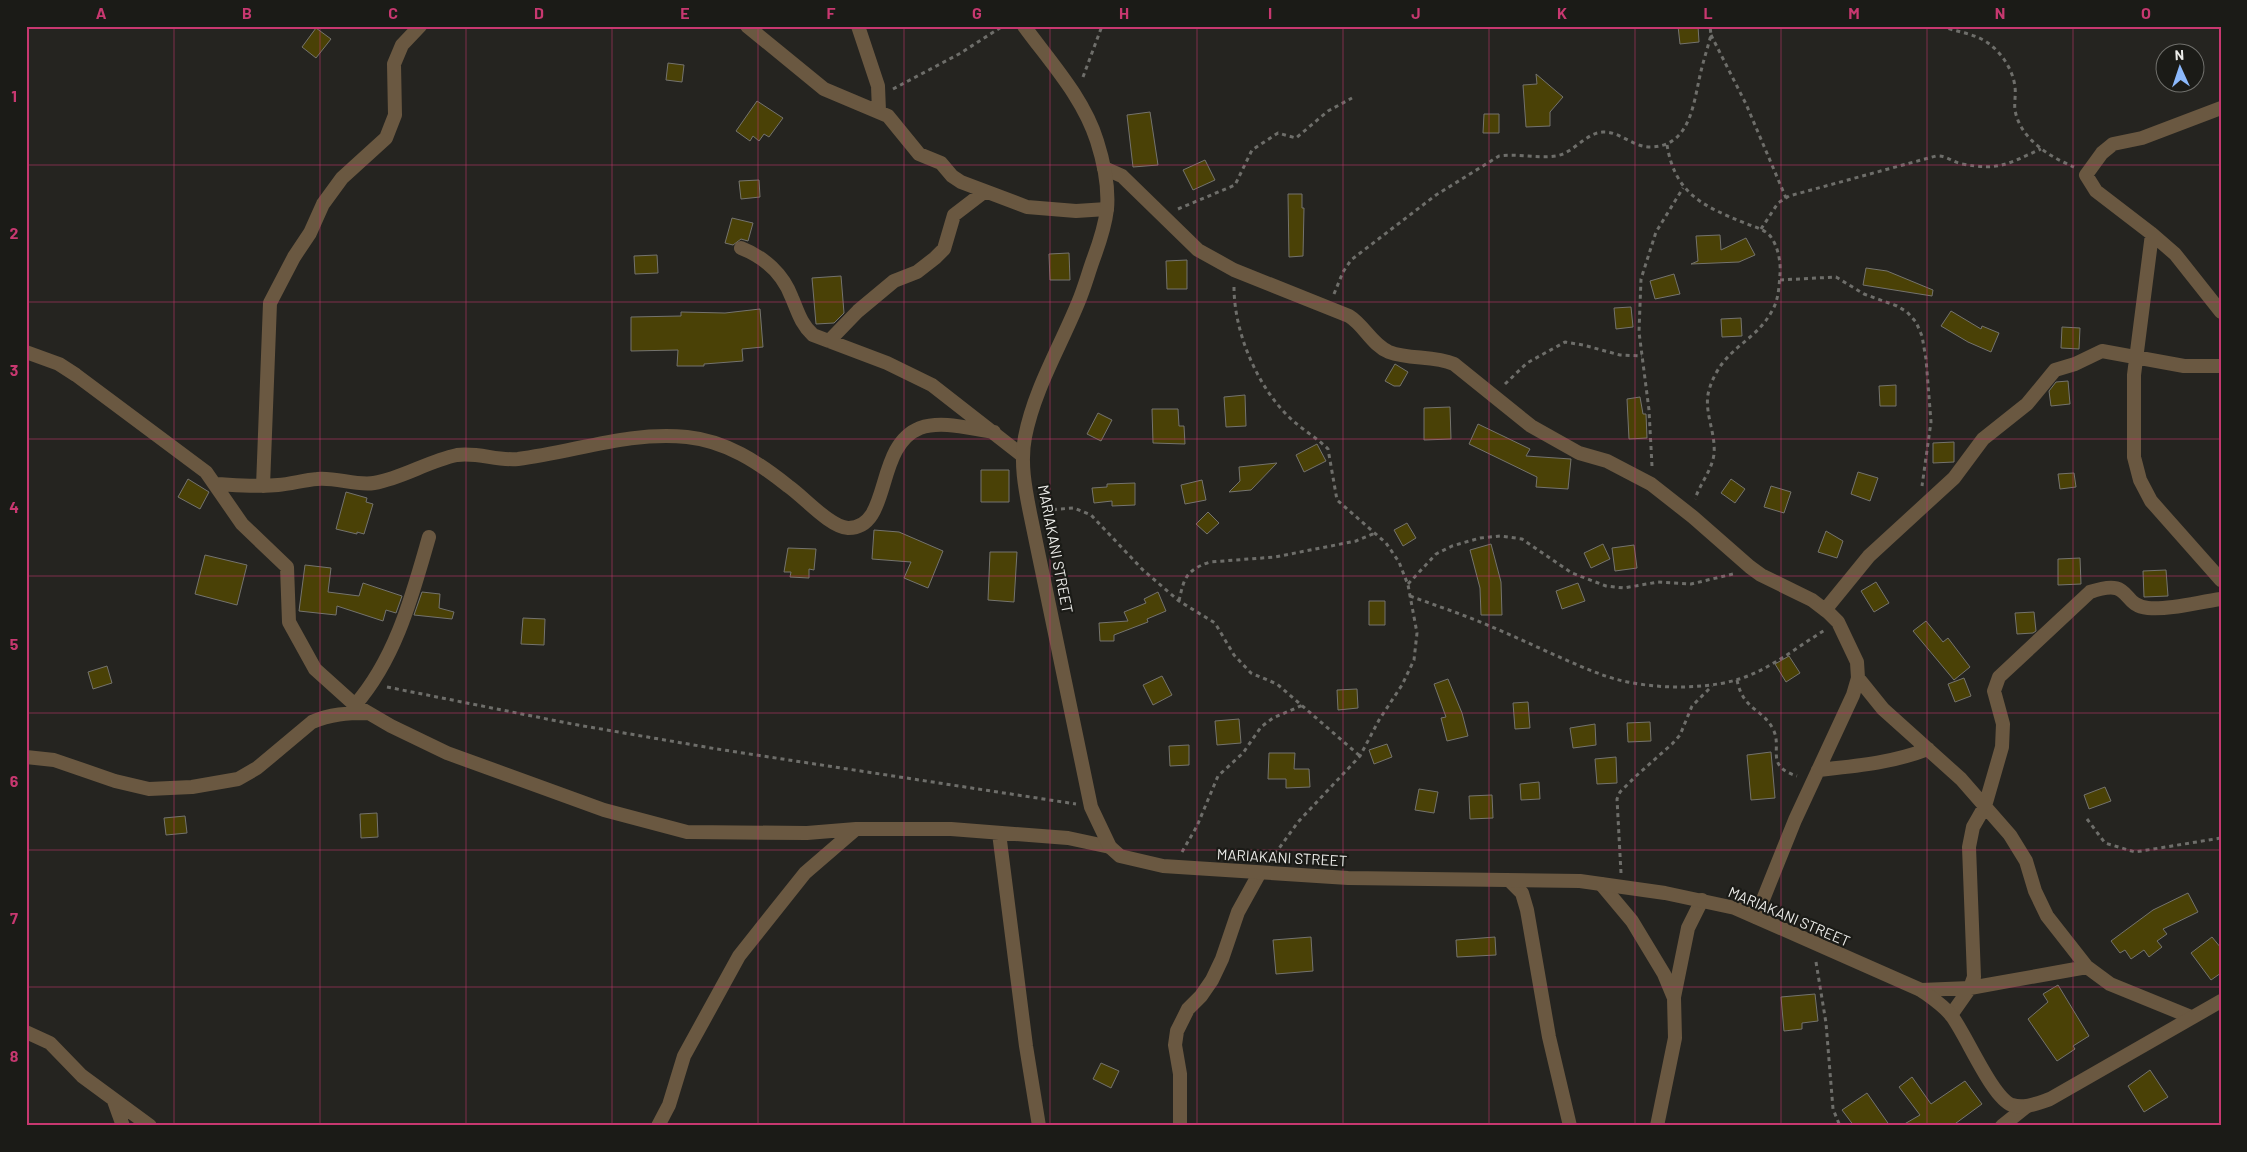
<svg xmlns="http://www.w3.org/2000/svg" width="2247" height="1152" font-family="Barlow,sans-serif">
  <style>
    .building { fill: #4a4106; stroke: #74736e }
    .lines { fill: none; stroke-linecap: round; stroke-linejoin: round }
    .path { stroke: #6e6e6a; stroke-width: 3; stroke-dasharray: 4 4; stroke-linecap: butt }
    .minor { stroke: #6a5841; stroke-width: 14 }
    .tertiary { stroke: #6a5841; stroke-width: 14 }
    .grid { fill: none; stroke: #c83870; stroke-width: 1; stroke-opacity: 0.55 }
    .labels { text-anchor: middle; stroke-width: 4.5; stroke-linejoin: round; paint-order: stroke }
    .street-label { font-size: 15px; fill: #ededea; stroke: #1b1b17 }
    .neatline { fill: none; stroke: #c83870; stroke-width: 2 }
    .grid-label { font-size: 16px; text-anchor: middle; font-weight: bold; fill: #c83870 }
  </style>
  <rect width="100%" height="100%" fill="#252420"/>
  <path class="building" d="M 1678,26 L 1698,26 L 1699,42 L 1680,44 Z
    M 316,28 L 331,39 L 316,58 L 302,47 Z
    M 668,63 L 684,65 L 682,82 L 666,80 Z
    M 1536,74 L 1563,97 L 1550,112 L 1550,126 L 1526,127 L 1523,85 L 1537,84 Z
    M 757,101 L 783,118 L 769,137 L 764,134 L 759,141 L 753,136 L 750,141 L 736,131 Z
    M 1150,112 L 1158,165 L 1133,167 L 1127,115 Z
    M 1484,114 L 1499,114 L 1499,133 L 1483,133 Z
    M 1205,160 L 1215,180 L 1193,190 L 1183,170 Z
    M 759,180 L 760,197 L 741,199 L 739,181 Z
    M 1288,194 L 1302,194 L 1302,208 L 1304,208 L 1303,256 L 1289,257 Z
    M 732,218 L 753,223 L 748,241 L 741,239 L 733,245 L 725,243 Z
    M 1720,235 L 1721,250 L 1746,238 L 1755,255 L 1739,262 L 1691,264 L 1698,261 L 1696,236 Z
    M 1069,253 L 1070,280 L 1050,280 L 1049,254 Z
    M 657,255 L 658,273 L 635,274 L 634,256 Z
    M 1187,260 L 1187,289 L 1167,289 L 1166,261 Z
    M 1866,268 L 1887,271 L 1933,290 L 1932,296 L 1863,285 Z
    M 1674,274 L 1680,294 L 1655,299 L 1650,281 Z
    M 841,276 L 844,313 L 834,323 L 816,324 L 812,278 Z
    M 1631,307 L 1633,327 L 1616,329 L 1614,308 Z
    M 760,309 L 763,347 L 742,349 L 743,361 L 704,364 L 704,366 L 677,366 L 678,350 L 631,351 L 631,317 L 681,316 L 681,312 L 725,313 Z
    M 1951,311 L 1981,329 L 1982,326 L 1999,333 L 1991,352 L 1968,342 L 1941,326 Z
    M 1741,318 L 1742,336 L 1722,337 L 1721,319 Z
    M 2062,327 L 2080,328 L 2079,349 L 2061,348 Z
    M 1395,364 L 1408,372 L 1400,386 L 1394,386 L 1385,381 Z
    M 2068,381 L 2070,404 L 2051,406 L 2049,391 L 2056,382 Z
    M 1896,385 L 1896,406 L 1880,406 L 1879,386 Z
    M 1245,395 L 1246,426 L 1226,427 L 1224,397 Z
    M 1640,397 L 1643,414 L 1646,414 L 1647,438 L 1629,439 L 1627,399 Z
    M 1450,407 L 1451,439 L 1424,440 L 1424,408 Z
    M 1152,409 L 1178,409 L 1179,426 L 1184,426 L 1185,444 L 1153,443 Z
    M 1098,413 L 1112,420 L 1101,441 L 1087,434 Z
    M 1478,424 L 1530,449 L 1526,456 L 1571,459 L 1568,489 L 1536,487 L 1537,477 L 1469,444 Z
    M 1954,442 L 1954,462 L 1933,463 L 1933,443 Z
    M 1317,444 L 1326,461 L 1304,472 L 1296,455 Z
    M 1277,463 L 1251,490 L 1229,492 L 1240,481 L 1239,467 Z
    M 981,470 L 1009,470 L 1009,502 L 981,502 Z
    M 1858,472 L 1878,478 L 1870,501 L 1851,494 Z
    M 2074,473 L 2076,487 L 2060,489 L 2058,474 Z
    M 188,479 L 209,492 L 200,509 L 178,497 Z
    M 1731,479 L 1745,489 L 1735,503 L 1721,493 Z
    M 1202,480 L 1206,500 L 1185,504 L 1181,485 Z
    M 1135,483 L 1135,505 L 1112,506 L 1112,501 L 1094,503 L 1092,488 L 1107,487 L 1107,484 Z
    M 1771,486 L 1791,492 L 1784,513 L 1764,507 Z
    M 346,492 L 367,498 L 366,502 L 373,504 L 364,534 L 357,532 L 357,534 L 336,529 Z
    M 1208,512 L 1219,523 L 1207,534 L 1196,524 Z
    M 1407,523 L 1416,538 L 1403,546 L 1394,530 Z
    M 874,530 L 899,532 L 943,551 L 928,588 L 904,578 L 911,562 L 872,559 Z
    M 1826,531 L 1843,541 L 1837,558 L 1818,552 Z
    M 1491,544 L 1501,582 L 1502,615 L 1481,615 L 1480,588 L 1470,550 Z
    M 1603,544 L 1610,559 L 1591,568 L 1584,553 Z
    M 1634,545 L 1637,568 L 1615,571 L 1612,548 Z
    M 788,548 L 816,549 L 814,570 L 809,569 L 809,578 L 790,577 L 791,572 L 784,572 Z
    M 990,552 L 1017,552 L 1014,602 L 988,600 Z
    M 205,555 L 247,565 L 237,605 L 195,594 Z
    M 2080,558 L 2081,584 L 2058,585 L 2058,559 Z
    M 305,565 L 331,568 L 328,592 L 359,596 L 363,583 L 402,596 L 396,613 L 386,610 L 383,621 L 337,606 L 336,615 L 299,611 Z
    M 2166,570 L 2168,596 L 2144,597 L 2143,571 Z
    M 1876,582 L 1889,603 L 1874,612 L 1861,591 Z
    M 1578,583 L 1585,601 L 1562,609 L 1556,591 Z
    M 422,592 L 440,594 L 439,608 L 454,612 L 452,619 L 414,615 Z
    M 1158,592 L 1166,611 L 1147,619 L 1148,622 L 1114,635 L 1114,641 L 1100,641 L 1099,623 L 1128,621 L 1124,612 L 1146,603 L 1144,599 Z
    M 1369,601 L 1385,601 L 1385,625 L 1369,625 Z
    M 2034,612 L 2036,631 L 2033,633 L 2017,634 L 2015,613 Z
    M 523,618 L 545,619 L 544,645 L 521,644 Z
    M 1926,621 L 1943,642 L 1948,638 L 1970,667 L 1954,680 L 1913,631 Z
    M 1789,656 L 1800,673 L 1786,682 L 1775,664 Z
    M 107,666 L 112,683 L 93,689 L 88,672 Z
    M 1162,676 L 1172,695 L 1153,705 L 1143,685 Z
    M 1964,678 L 1971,696 L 1955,702 L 1948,684 Z
    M 1448,679 L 1462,713 L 1468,736 L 1447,741 L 1441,718 L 1446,717 L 1434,684 Z
    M 1357,689 L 1358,708 L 1338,710 L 1337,690 Z
    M 1528,702 L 1530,728 L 1515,729 L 1513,703 Z
    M 1239,719 L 1241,743 L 1217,745 L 1215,721 Z
    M 1650,722 L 1651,741 L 1628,742 L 1627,723 Z
    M 1595,724 L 1596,745 L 1573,748 L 1570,728 Z
    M 1387,744 L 1392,757 L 1374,764 L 1369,750 Z
    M 1189,745 L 1189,765 L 1170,766 L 1169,746 Z
    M 1771,752 L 1775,798 L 1751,800 L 1747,755 Z
    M 1269,753 L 1295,753 L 1294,769 L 1309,769 L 1310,787 L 1286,788 L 1286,779 L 1268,779 Z
    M 1616,757 L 1617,783 L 1597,784 L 1595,759 Z
    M 1539,782 L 1540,799 L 1521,800 L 1520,784 Z
    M 2105,787 L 2111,801 L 2089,809 L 2084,795 Z
    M 1419,789 L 1438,792 L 1434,813 L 1415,810 Z
    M 1492,795 L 1493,818 L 1470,819 L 1469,796 Z
    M 377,813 L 378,837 L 361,838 L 360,814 Z
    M 185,816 L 187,833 L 166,835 L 164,818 Z
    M 2188,893 L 2198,912 L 2163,929 L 2167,934 L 2157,941 L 2162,947 L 2149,957 L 2144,950 L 2131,959 L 2125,950 L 2120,953 L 2111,941 L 2153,910 Z
    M 1311,937 L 1313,971 L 1276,974 L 1273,940 Z
    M 1495,937 L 1496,955 L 1457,957 L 1456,940 Z
    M 2212,937 L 2221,948 L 2221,973 L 2211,980 L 2191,953 Z
    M 2058,985 L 2089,1036 L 2073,1046 L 2075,1049 L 2057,1061 L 2028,1019 L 2048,1002 L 2043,994 Z
    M 1815,994 L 1818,1021 L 1802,1023 L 1802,1029 L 1784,1031 L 1781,997 Z
    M 1101,1063 L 1119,1071 L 1111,1088 L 1093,1079 Z
    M 2150,1070 L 2168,1097 L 2144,1112 L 2128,1086 Z
    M 1912,1077 L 1931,1104 L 1965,1081 L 1982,1104 L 1952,1126 L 1901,1126 L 1920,1115 L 1899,1087 Z
    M 1867,1093 L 1890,1126 L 1854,1126 L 1842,1110 Z"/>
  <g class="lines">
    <path class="path" d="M 1941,26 C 1956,32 1974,33 1988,43 C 2002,53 2013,70 2015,87 C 2016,95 2014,103 2015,110 C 2020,139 2050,157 2074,167
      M 1711,35 L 1746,104 L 1786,198
      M 1083,77 L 1102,26
      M 893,89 L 959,54 L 1003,26
      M 1667,145 C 1675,193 1702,206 1745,223 C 1754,227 1765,229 1771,237 C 1778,247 1781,262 1780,274 C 1779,286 1779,299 1772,311 C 1754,344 1722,347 1709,390 C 1703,411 1716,432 1714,454 C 1712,470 1700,484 1695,499
      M 1178,209 L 1235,185 L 1252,150 L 1278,133 L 1296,138 L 1328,111 L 1352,98
      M 1761,229 L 1778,203 L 1789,196 L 1936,156 C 1946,155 1952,162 1962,164 C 2000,171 2007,164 2041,149
      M 1780,280 L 1836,277 L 1864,294 L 1897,306 L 1907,312 L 1916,322 L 1922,336 L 1926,359 L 1931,422 L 1922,486
      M 1234,287 C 1234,332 1257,386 1289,417 C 1301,429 1316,437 1328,449 L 1337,500 L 1386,543 L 1399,562 L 1408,585 L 1417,633 L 1414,660 L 1402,685 L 1379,720 L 1360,756 L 1298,822 L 1272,858
      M 1334,294 L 1343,272 L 1351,260 L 1436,195 L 1499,156 C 1518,153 1537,159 1556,156 C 1574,153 1585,133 1603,132 C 1619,131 1633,147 1650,147 C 1688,147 1693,108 1699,80 C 1702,65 1707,50 1711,35 L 1710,26
      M 1505,384 L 1527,363 L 1565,342 L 1583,345 L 1620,355 L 1642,356
      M 1652,466 L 1649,410 L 1639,332 L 1641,279 L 1656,232 L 1683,188
      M 1045,510 L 1074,508 L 1091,515 L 1143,570 L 1179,601 L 1215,623 L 1234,655 L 1251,673 L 1277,684 L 1360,756
      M 1408,584 L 1436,554 L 1452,546 L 1480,538 L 1501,536 L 1522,539 L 1572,573 L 1606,586 L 1624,588 L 1658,582 L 1691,584 L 1733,574
      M 1410,596 C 1437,606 1465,615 1492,627 C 1528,642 1563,660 1600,674 C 1638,689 1697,691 1736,680 C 1768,671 1797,647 1825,630
      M 1179,601 C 1184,578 1186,570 1210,562 L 1275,557 L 1356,541 L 1375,533
      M 1737,680 C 1743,710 1762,708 1773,729 C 1783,748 1764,766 1797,776
      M 387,687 L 572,724 L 717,749 L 1076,804
      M 2087,819 L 2105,843 L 2135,852 L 2221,838
      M 1182,852 L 1197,826 L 1218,776 L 1243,753 L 1261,727 L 1273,718 L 1303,705
      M 1621,873 L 1617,799 L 1620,792 L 1636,776 L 1672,744 L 1680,735 L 1692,706 L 1712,686
      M 1816,962 L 1826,1023 L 1833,1109 L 1840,1126"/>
    <path class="minor" d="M 747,26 L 824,89 L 888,116 L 919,154 L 941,163 L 952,176 L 961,182 L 1027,207 L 1076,211 L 1107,209
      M 858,26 L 878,86 L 879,111
      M 2221,108 L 2142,138 L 2113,144 L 2102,153 L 2086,175 L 2096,191 L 2152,234 L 2175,254 L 2221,312
      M 1104,168 L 1122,176 L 1198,250 L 1234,270 L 1349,316 C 1364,325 1372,345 1389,352 C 1410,360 1433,355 1454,364 L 1531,426 L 1579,453 L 1607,461 L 1651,484 L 1693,517 L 1750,567 L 1761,575 L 1812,600 L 1829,613 L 1838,622 L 1857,662 L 1858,678 L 1853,695 L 1795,820 L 1756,917
      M 2152,234 L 2134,375 L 2134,457 L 2140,480 L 2151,501 L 2221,580
      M 741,248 C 764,257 783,274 792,298 C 798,312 801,324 813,335 L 887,363 L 932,385 L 1023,456
      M 829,341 L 858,311 L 894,281 L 917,272 L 935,258 L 944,249 L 954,215 L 984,192
      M 26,352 L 59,364 L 76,375 L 206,472 L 242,524 L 287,567 L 289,622 L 315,669 L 355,705 L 391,726 L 447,753 L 604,810 L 687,832 L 807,833 L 856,829 L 951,829 L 1068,838 L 1110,847
      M 217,484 C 237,485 258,487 278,485 C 291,484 304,480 317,479 C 336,477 356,486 374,483 C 403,478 428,461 457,455 C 478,452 497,461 518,459 C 575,452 629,431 687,437 C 726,441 758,462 788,486 C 804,497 830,527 848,528 C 892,529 874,446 920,428 C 942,420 971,429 994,432
      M 263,486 L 270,303 L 294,257 L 310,233 L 323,204 L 342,178 L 386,138 L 395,115 L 394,64 L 402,45 L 420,26
      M 1825,610 L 1869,556 L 1954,478 L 1983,439 L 2027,404 L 2055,370 L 2075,364 L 2102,351 L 2184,366 L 2221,366
      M 1858,678 L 1883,709 L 1961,779 L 2010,835 L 2026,861 L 2035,891 L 2047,916 L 2087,967 L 2110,984 L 2191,1017
      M 355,705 C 396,658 412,596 429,537
      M 26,757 L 54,760 L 115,781 L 149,789 L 192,787 L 238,779 L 257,768 L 312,722 C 330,714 348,713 367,713
      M 1818,770 C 1856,766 1892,763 1928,749
      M 999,833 L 1026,1046 L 1039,1126
      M 1510,881 L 1522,893 L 1527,910 L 1549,1037 L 1570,1126
      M 1601,884 L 1632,921 L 1664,974 L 1674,998 L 1675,1038 L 1657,1126
      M 1921,990 L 1970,988 L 2087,967
      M 1674,997 L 1688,928 L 1702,900
      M 1951,1015 L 1970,988 L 1974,977 L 1969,847 L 1973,827 L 1985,806 L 2002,747 L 2003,724 L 1994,691 L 1999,677 L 2090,592 C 2134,577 2119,605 2148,608 C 2171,610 2198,602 2221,599
      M 26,1032 L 50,1043 L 82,1076 L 150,1126
      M 114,1101 L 123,1126
      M 658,1126 L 669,1105 L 684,1056 L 739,956 L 805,873 L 856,829
      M 1180,1126 L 1180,1074 L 1175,1045 L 1177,1031 L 1188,1009 L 1201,996 L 1212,980 L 1222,959 L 1238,912 L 1259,874
      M 2002,1126 L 2027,1106"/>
    <path class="tertiary" d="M 1024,26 C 1051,63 1083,97 1097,141 C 1104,163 1109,186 1107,209 C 1105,226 1099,244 1093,260 C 1088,274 1084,289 1078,303 C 1060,347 1034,390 1025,437 C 1020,462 1025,488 1030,513 L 1091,807 L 1110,847 L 1120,856 L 1163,866 L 1348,878 L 1580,881 L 1665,893 L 1735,908 L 1921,990 C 1932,998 1943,1005 1951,1015 C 1966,1034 1992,1098 2012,1105 C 2025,1109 2038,1103 2050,1099 L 2221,1001"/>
  </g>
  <path class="grid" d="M 174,26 L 174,1126M 320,26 L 320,1126M 466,26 L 466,1126M 612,26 L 612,1126M 758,26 L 758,1126M 904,26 L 904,1126M 1050,26 L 1050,1126M 1197,26 L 1197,1126M 1343,26 L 1343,1126M 1489,26 L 1489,1126M 1635,26 L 1635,1126M 1781,26 L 1781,1126M 1927,26 L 1927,1126M 2073,26 L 2073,1126M 26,165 L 2221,165M 26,302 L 2221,302M 26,439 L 2221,439M 26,576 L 2221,576M 26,713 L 2221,713M 26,850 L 2221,850M 26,987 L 2221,987"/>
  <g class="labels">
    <g class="street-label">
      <text transform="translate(1055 549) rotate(79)" y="5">MARIAKANI STREET</text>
      <text transform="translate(1282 858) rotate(3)" y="5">MARIAKANI STREET</text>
      <text transform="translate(1789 917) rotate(23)" y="5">MARIAKANI STREET</text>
    </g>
  </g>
  <rect width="2247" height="1152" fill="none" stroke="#1b1b17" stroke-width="55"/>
  <g transform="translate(2180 68) rotate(357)"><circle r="24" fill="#1b1b17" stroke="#6f6f6b"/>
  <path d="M0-4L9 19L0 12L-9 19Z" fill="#8cb9fc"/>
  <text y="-8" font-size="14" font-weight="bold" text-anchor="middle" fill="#ededea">N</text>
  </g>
  <rect x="28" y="28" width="2192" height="1096" class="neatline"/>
  <g class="grid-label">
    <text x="101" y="19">A</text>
    <text x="247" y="19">B</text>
    <text x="393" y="19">C</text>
    <text x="539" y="19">D</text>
    <text x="685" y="19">E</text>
    <text x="831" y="19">F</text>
    <text x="977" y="19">G</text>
    <text x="1124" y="19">H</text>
    <text x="1270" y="19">I</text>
    <text x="1416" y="19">J</text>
    <text x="1562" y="19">K</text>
    <text x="1708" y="19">L</text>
    <text x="1854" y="19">M</text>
    <text x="2000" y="19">N</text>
    <text x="2146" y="19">O</text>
    <text x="14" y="102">1</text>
    <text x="14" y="239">2</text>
    <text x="14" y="376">3</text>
    <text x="14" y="513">4</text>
    <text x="14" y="650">5</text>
    <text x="14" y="787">6</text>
    <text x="14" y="924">7</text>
    <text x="14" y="1062">8</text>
  </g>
</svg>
